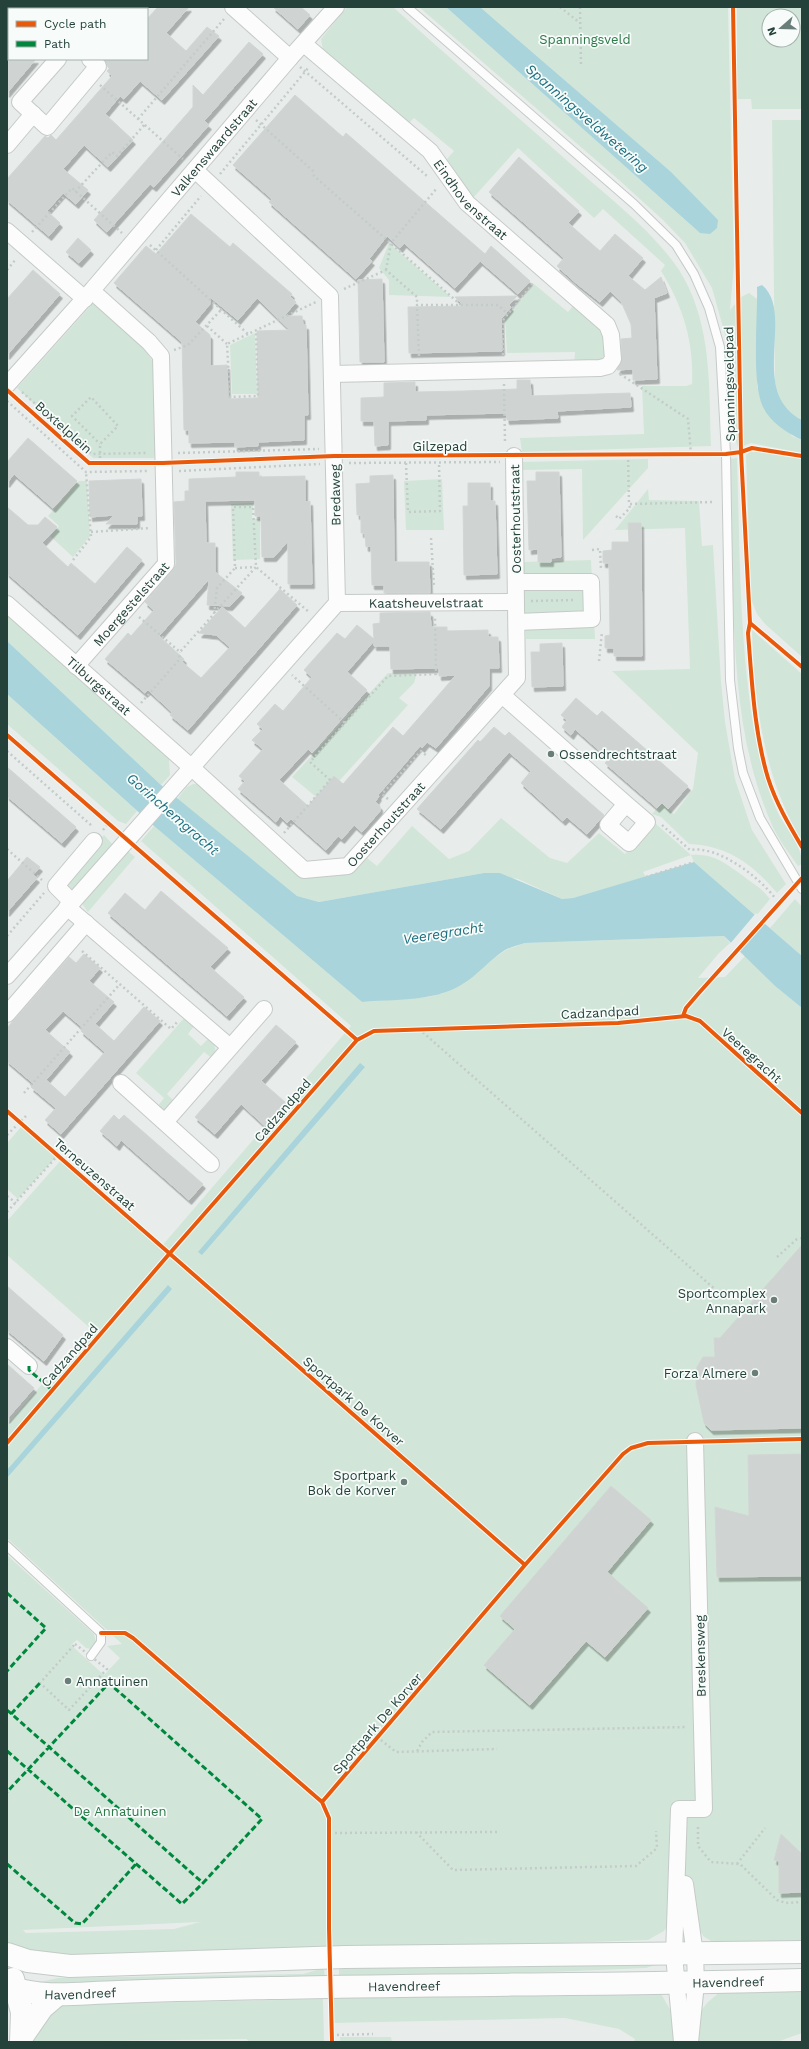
<svg xmlns="http://www.w3.org/2000/svg" width="809" height="2049" font-family="'Work Sans',sans-serif">
  <style>
    .green { fill: #d1e6d8; fill-rule: evenodd }
    .water { fill: #a9d4db }
    .pier { fill: #e8edeb }
    .building { fill: #cfd4d2; stroke: #d1d6d4; fill-rule: evenodd; filter: url(#shadow) }
    .lines { fill: none; stroke-linecap: round; stroke-linejoin: round }
    .service-casing { stroke: #c5cac8; stroke-width: 10 }
    .minor-casing { stroke: #c5cac8; stroke-width: 18 }
    .secondary-casing { stroke: #c3cbc8; stroke-width: 24 }
    .path { stroke: #c3ccca; stroke-width: 2.5; stroke-dasharray: 2 3; stroke-linecap: butt }
    .service { stroke: #fcfcfc; stroke-width: 8 }
    .minor { stroke: #fcfcfc; stroke-width: 16 }
    .secondary { stroke: #fcfcfc; stroke-width: 22 }
    .quiet { stroke: #00873e; stroke-width: 3; stroke-dasharray: 6 3; stroke-linecap: butt }
    .cycleway-casing { stroke: #f7fbf9; stroke-width: 6 }
    .cycleway { stroke: #e8590c; stroke-width: 4 }
    .poi-dot { fill: #697e78; stroke: #f7fbf9; stroke-width: 1.5 }
    .labels { text-anchor: middle; stroke-width: 3.5; stroke-linejoin: round; paint-order: stroke }
    .park-label { font-size: 13px; fill: #2d7a4b; stroke: #f7fbf9 }
    .street-label { font-size: 13px; fill: #24423a; stroke: #f7fbf9 }
    .poi-label { font-size: 13px; fill: #24423a; stroke: #f7fbf9; text-anchor: end }
    .water-label { font-size: 14px; font-style: italic; fill: #1c6f80; stroke: #f7fbf9 }
  </style>
  <defs>
    <filter id="shadow"><feDropShadow dx="2.5" dy="4.5" stdDeviation="0" flood-color="#0004"/></filter>
  </defs>
  <rect width="100%" height="100%" fill="#e8edeb"/>
  <path class="green" d="M 7,7 L 24,7 L 22,9 L 9,9 L 9,24 L 7,26 Z
    M 347,7 L 393,7 C 452,60 512,112 572,165 C 609,198 667,241 688,286 C 712,336 709,393 711,446 L 522,452 L 520,438 L 644,434 L 642,386 L 686,386 L 692,384 C 694,342 683,306 661,271 L 665,265 L 603,209 L 594,218 L 518,148 L 473,198 L 447,159 L 454,151 L 414,118 L 407,125 L 323,51 L 321,39 Z
    M 419,7 L 446,7 L 700,233 L 670,171 L 480,7 L 728,7 L 734,265 L 730,310 L 741,297 L 749,293 L 757,299 L 757,387 L 792,436 L 802,440 L 802,453 L 751,443 L 738,448 L 736,441 L 734,398 L 726,355 L 726,338 L 712,288 L 685,243 L 663,220 L 619,180 Z
    M 737,7 L 802,8 L 802,109 L 752,109 L 751,99 L 737,99 ZM 769,16 L 793,16 L 793,40 L 769,40 Z
    M 772,120 L 802,120 L 802,420 C 784,411 780,402 775,382 Z
    M 389,243 L 451,297 L 389,295 L 389,280 L 379,268 Z
    M 534,284 L 568,312 L 572,307 L 581,308 L 603,331 L 604,356 L 598,364 L 574,365 L 575,352 L 507,353 L 505,319 Z
    M 94,302 L 138,340 L 154,363 L 156,447 L 154,458 L 93,458 L 17,388 Z
    M 255,333 L 257,394 L 232,394 L 230,345 Z
    M 750,452 L 767,452 L 802,459 L 802,657 L 765,624 L 757,614 L 751,599 L 746,455 Z
    M 737,458 C 740,554 739,652 757,746 C 762,769 768,792 778,813 C 786,829 802,845 802,864 L 798,866 C 789,853 778,839 772,825 C 739,750 735,670 733,590 C 732,546 731,502 730,459 Z
    M 648,459 L 648,468 L 583,540 L 582,469 L 522,470 L 521,462 Z
    M 442,479 L 444,530 L 406,530 L 404,481 Z
    M 79,481 L 87,481 L 90,536 L 73,557 L 50,536 L 59,526 L 48,516 Z
    M 648,489 L 649,500 L 699,501 L 702,546 L 713,545 L 721,682 L 725,722 L 735,779 L 752,830 L 786,884 L 777,893 C 752,864 729,846 689,844 L 661,817 L 652,814 L 662,803 L 674,814 L 693,789 L 698,753 L 612,671 L 690,669 L 685,528 L 615,530 Z
    M 253,503 L 252,519 L 260,519 L 260,559 L 233,560 L 231,504 Z
    M 591,560 L 595,639 L 526,639 L 523,562 Z
    M 7,611 L 118,709 L 169,759 L 170,775 L 161,785 L 7,641 Z
    M 752,630 L 802,674 L 802,841 C 764,779 754,702 752,630 Z
    M 388,673 L 417,673 L 414,683 L 399,698 L 408,705 L 321,801 L 292,777 Z
    M 7,694 L 137,811 L 126,824 L 118,821 L 7,724 Z
    M 193,784 L 201,784 L 307,876 L 354,872 L 367,858 L 377,866 L 412,826 L 449,859 L 469,851 L 501,818 L 550,858 L 567,863 L 599,833 L 625,854 L 655,823 L 691,855 C 713,853 725,863 742,875 C 754,885 760,886 770,899 L 756,916 L 694,862 L 691,855 L 643,872 L 646,877 L 573,898 L 562,899 L 518,879 L 484,873 L 319,902 L 297,896 L 177,799 L 187,787 Z
    M 154,826 L 362,1002 L 428,997 L 443,993 L 506,950 L 525,943 L 724,936 L 730,943 L 719,953 L 698,978 L 725,977 L 745,956 L 775,986 L 802,1008 L 802,1940 L 716,1944 L 703,1936 L 698,1926 L 667,1927 L 664,1931 L 648,1940 L 58,1960 L 7,1944 L 7,1555 L 94,1634 L 96,1642 L 91,1649 L 86,1648 L 77,1640 L 71,1645 L 104,1675 L 120,1658 L 107,1646 L 122,1644 L 7,1538 L 7,1425 L 90,1328 L 7,1255 L 7,1221 L 62,1159 L 161,1247 L 351,1026 L 141,841 ZM 200,1922 L 174,1929 L 26,1933 L 23,1930 Z
    M 104,835 L 114,846 L 70,893 L 62,886 Z
    M 123,847 L 135,857 L 88,912 L 80,901 Z
    M 795,899 L 802,907 L 802,956 L 770,928 Z
    M 185,1017 L 195,1025 L 188,1034 L 201,1046 L 209,1038 L 214,1043 L 216,1054 L 213,1059 L 204,1052 L 167,1094 L 175,1102 L 167,1110 L 157,1107 L 164,1098 L 136,1073 Z
    M 22,1126 L 56,1157 L 18,1199 L 7,1189 L 7,1143 Z
    M 659,1959 L 655,1965 L 646,1968 L 339,1981 L 339,1969 Z
    M 324,1968 L 325,1979 L 26,1985 L 58,1978 L 303,1974 Z
    M 802,1987 L 802,2033 L 777,2042 L 695,2042 L 697,2016 L 707,2003 L 722,1990 Z
    M 660,1992 L 671,2011 L 675,2042 L 634,2042 L 635,2039 L 619,2029 L 565,2018 L 333,2023 L 333,1998 Z
    M 323,1999 L 324,2042 L 250,2042 L 246,2039 L 32,2042 L 41,2019 L 58,2006 L 81,2004 Z
    M 340,2037 L 391,2037 L 392,2042 L 340,2042 Z"/>
  <path class="water" d="M 446,7 L 480,7 L 670,171 L 718,220 L 717,228 L 710,234 L 700,233 Z
    M 762,285 C 796,313 747,392 802,420 L 802,440 C 787,433 770,422 763,407 C 751,382 758,317 757,287 Z
    M 7,641 L 161,785 L 297,896 L 319,902 L 484,873 L 500,873 L 562,899 L 573,898 L 694,862 L 802,956 L 802,1008 L 775,986 L 724,936 L 525,943 C 519,945 511,947 505,950 C 489,960 477,976 461,985 C 433,1002 394,999 362,1002 L 154,826 L 7,694 Z
    M 360,1063 L 365,1067 L 202,1255 L 198,1252 Z
    M 168,1285 L 172,1289 L 7,1478 L 7,1470 Z"/>
  <path class="pier" d="M 756,913 L 766,922 L 738,953 L 729,945 Z"/>
  <path class="building" d="M 158,7 L 189,7 L 166,33 L 186,51 L 207,27 L 219,36 L 162,100 L 140,81 L 124,99 L 120,96 L 105,114 L 133,140 L 108,167 L 84,145 L 63,169 L 88,190 L 76,204 L 63,193 L 47,211 L 60,223 L 49,236 L 7,200 L 7,179 L 45,136 L 48,138 L 51,135 L 56,140 L 112,76 L 107,71 L 110,68 L 104,59 L 147,59 L 147,19 Z
    M 273,7 L 301,7 L 310,15 L 298,29 Z
    M 249,42 L 263,54 L 204,121 L 209,125 L 176,162 L 154,187 L 150,184 L 107,232 L 94,220 L 193,107 L 193,85 L 203,95 Z
    M 7,59 L 36,59 L 7,93 Z
    M 295,95 L 343,137 L 346,133 L 485,254 L 491,246 L 530,281 L 518,294 L 480,261 L 455,288 L 404,243 L 400,248 L 387,236 L 369,259 L 372,261 L 356,279 L 269,202 L 272,199 L 233,165 Z
    M 519,157 L 579,211 L 568,223 L 600,251 L 615,234 L 643,258 L 628,276 L 645,290 L 661,277 L 667,293 L 654,298 L 657,379 L 633,380 L 633,369 L 617,370 L 622,359 L 621,339 L 632,338 L 631,324 L 621,301 L 610,291 L 600,302 L 576,283 L 557,266 L 564,258 L 489,192 Z
    M 191,214 L 230,247 L 233,243 L 292,294 L 290,297 L 296,302 L 284,316 L 302,316 L 303,325 L 306,325 L 308,415 L 304,415 L 304,440 L 258,442 L 258,446 L 235,447 L 235,442 L 189,443 L 189,430 L 184,430 L 182,342 L 114,283 L 146,246 L 156,254 ZM 210,297 L 238,320 L 257,298 L 290,330 L 257,331 L 258,398 L 228,399 L 227,365 L 210,366 L 210,335 L 195,322 L 210,304 Z
    M 78,238 L 91,250 L 79,263 L 66,252 Z
    M 33,270 L 60,294 L 7,355 L 7,299 Z
    M 382,279 L 384,362 L 360,362 L 358,280 Z
    M 517,296 L 509,305 L 511,307 L 501,319 L 502,351 L 409,353 L 408,307 L 464,306 L 455,297 Z
    M 517,380 L 530,380 L 531,396 L 630,393 L 631,407 L 557,411 L 558,418 L 507,420 L 506,413 L 426,415 L 426,420 L 388,421 L 388,445 L 375,446 L 374,421 L 361,421 L 361,398 L 384,397 L 384,383 L 415,382 L 415,392 L 464,391 L 517,389 Z
    M 28,438 L 77,481 L 53,508 L 14,474 L 7,483 L 7,462 Z
    M 236,472 L 259,472 L 259,477 L 305,476 L 305,502 L 310,501 L 312,584 L 288,584 L 288,541 L 274,557 L 262,557 L 261,516 L 255,516 L 255,500 L 205,501 L 206,543 L 215,543 L 215,572 L 242,593 L 230,606 L 207,605 L 209,579 L 159,636 L 184,659 L 182,662 L 201,678 L 230,647 L 216,635 L 199,633 L 222,607 L 245,628 L 280,589 L 297,605 L 188,730 L 170,715 L 172,712 L 148,690 L 145,693 L 105,659 L 128,633 L 131,636 L 154,610 L 145,602 L 173,570 L 176,564 L 174,502 L 185,501 L 185,491 L 189,491 L 189,479 L 236,477 Z
    M 536,472 L 559,472 L 561,557 L 551,558 L 551,562 L 538,562 L 538,549 L 529,550 L 527,481 L 536,481 Z
    M 393,475 L 394,562 L 429,562 L 430,593 L 384,593 L 384,585 L 372,585 L 371,546 L 366,547 L 365,533 L 361,533 L 361,515 L 357,515 L 356,484 L 370,483 L 370,476 Z
    M 141,479 L 142,516 L 137,516 L 137,524 L 106,524 L 114,515 L 90,517 L 89,481 Z
    M 468,483 L 490,483 L 490,501 L 495,501 L 497,574 L 464,575 L 463,506 L 468,506 Z
    M 7,507 L 28,525 L 38,525 L 45,517 L 57,527 L 42,543 L 68,567 L 71,563 L 95,584 L 127,547 L 142,560 L 78,635 L 7,573 Z
    M 628,523 L 641,523 L 642,656 L 614,656 L 614,648 L 605,648 L 605,636 L 610,635 L 609,563 L 603,563 L 603,551 L 612,550 L 612,542 L 629,542 Z
    M 430,612 L 431,627 L 447,627 L 447,631 L 488,630 L 488,637 L 498,637 L 499,668 L 489,668 L 489,686 L 436,748 L 427,742 L 422,748 L 420,746 L 378,795 L 379,796 L 375,802 L 380,806 L 380,811 L 362,832 L 354,825 L 342,839 L 338,836 L 326,850 L 291,819 L 287,823 L 280,816 L 276,822 L 238,789 L 245,781 L 239,776 L 263,749 L 252,740 L 263,729 L 257,724 L 275,704 L 283,711 L 312,677 L 304,670 L 337,633 L 345,639 L 357,625 L 374,639 L 373,624 L 380,623 L 380,613 ZM 374,641 L 374,646 L 390,646 L 391,669 L 439,668 L 439,676 L 456,675 L 403,736 L 393,727 L 343,784 L 334,776 L 308,806 L 279,780 L 308,749 L 312,753 L 367,690 L 347,672 Z
    M 562,643 L 563,686 L 532,687 L 531,652 L 540,652 L 540,644 Z
    M 576,698 L 597,716 L 602,711 L 688,786 L 668,809 L 662,803 L 657,808 L 605,763 L 609,759 L 575,729 L 571,735 L 562,727 L 567,720 L 561,715 Z
    M 494,727 L 505,736 L 509,732 L 604,815 L 587,834 L 567,817 L 563,821 L 521,783 L 531,771 L 509,752 L 441,829 L 417,809 L 478,740 L 480,742 Z
    M 7,767 L 76,827 L 62,843 L 7,796 Z
    M 27,857 L 40,867 L 33,875 L 37,878 L 7,912 L 7,881 Z
    M 161,891 L 228,948 L 210,967 L 244,997 L 227,1016 L 108,913 L 125,893 L 145,910 Z
    M 84,954 L 100,968 L 89,981 L 114,1002 L 95,1024 L 114,1041 L 144,1007 L 160,1021 L 61,1134 L 45,1120 L 56,1108 L 31,1087 L 34,1084 L 7,1061 L 7,1028 L 69,957 L 76,963 ZM 63,1011 L 83,1028 L 81,1031 L 105,1052 L 65,1097 L 46,1080 L 70,1052 L 45,1030 Z
    M 276,1025 L 296,1042 L 261,1081 L 285,1102 L 265,1126 L 241,1104 L 215,1134 L 195,1117 Z
    M 114,1115 L 119,1120 L 124,1115 L 203,1184 L 189,1200 L 121,1140 L 117,1146 L 100,1131 Z
    M 802,1245 L 802,1428 L 711,1430 L 704,1423 L 696,1385 L 697,1367 L 703,1357 L 715,1357 L 714,1338 L 720,1338 Z
    M 7,1286 L 63,1335 L 44,1361 L 7,1330 Z
    M 7,1364 L 34,1388 L 7,1419 Z
    M 802,1454 L 802,1576 L 717,1577 L 715,1507 L 749,1516 L 748,1455 Z
    M 611,1486 L 651,1520 L 607,1572 L 648,1608 L 605,1657 L 586,1641 L 530,1705 L 484,1665 L 515,1629 L 500,1616 Z
    M 781,1834 L 802,1854 L 802,1892 L 779,1893 L 779,1861 L 774,1860 Z"/>
  <g class="lines">
    <g class="service-casing">
      <path id="service" d="M 407,7 L 634,204 L 676,245 L 694,274 L 709,308 L 720,347 L 726,454 L 730,680 L 738,748 L 743,773 L 760,818 L 802,889
        M 7,1546 L 101,1633 L 101,1642 L 91,1656"/>
    </g>
    <g class="minor-casing">
      <g id="minor">
        <path d="M 233,7 L 290,58"/>
        <path d="M 123,9 L 125,7"/>
        <path id="s1" d="M 304,44 L 430,151 L 467,203 L 607,325 L 611,335 L 613,359 L 608,366 L 600,368 L 332,374"/>
        <path d="M 58,59 L 20,102 L 47,127 L 98,66 L 90,59"/>
        <path d="M 7,145 L 33,114"/>
        <path d="M 7,231 L 85,299"/>
        <path id="s2" d="M 7,385 L 93,289 L 290,58 L 336,7"/>
        <path d="M 516,582 L 591,582 L 592,619 L 517,622"/>
        <path id="s3" d="M 337,603 L 515,602"/>
        <path id="s4" d="M 7,604 L 191,767 L 304,870 L 348,866 L 517,678 L 514,456"/>
        <path id="s5" d="M 76,666 L 166,564 L 161,356 L 149,342 L 92,291"/>
        <path d="M 502,695 L 626,804 L 647,822 L 629,843 L 608,825 L 626,804"/>
        <path d="M 72,902 L 56,886 L 94,841"/>
        <path d="M 67,907 L 230,1047"/>
        <path d="M 7,976 L 337,603 L 330,296 L 195,170"/>
        <path d="M 7,1014 L 86,923"/>
        <path d="M 121,1083 L 211,1164"/>
        <path d="M 165,1122 L 264,1009"/>
        <path d="M 7,1347 L 29,1366"/>
        <path d="M 685,1884 L 695,1954 L 696,1983 L 690,2042"/>
        <path d="M 682,2042 L 674,1955 L 679,1809 L 704,1809 L 695,1441"/>
      </g>
    </g>
    <g class="secondary-casing">
      <g id="secondary">
        <path d="M 7,1954 L 28,1961 L 70,1966 L 345,1957 L 802,1952"/>
        <path d="M 13,1979 L 22,2012 L 21,2042"/>
        <path id="s6" d="M 7,1987 C 50,1999 75,1993 118,1992 C 169,1990 219,1989 270,1988 C 447,1984 625,1985 802,1980"/>
        <path d="M 22,2037 L 42,2008 L 56,1996"/>
      </g>
    </g>
    <path class="path" d="M 560,7 L 580,23
      M 580,7 L 581,66
      M 7,10 L 9,10
      M 300,67 L 427,176
      M 100,85 L 183,159
      M 138,119 L 224,19
      M 256,120 L 313,171 L 314,176 L 461,305
      M 220,174 L 309,67
      M 75,192 L 112,152 L 117,156 L 145,124
      M 32,232 L 72,188 L 122,233
      M 150,245 L 248,334 L 316,302
      M 156,250 L 201,196
      M 7,270 L 16,259
      M 386,270 L 391,243 L 437,188
      M 344,289 L 386,270 L 417,297 L 417,305
      M 207,326 L 227,344
      M 248,334 L 227,344 L 230,397 L 258,396 L 256,330
      M 174,350 L 188,345 L 221,310
      M 731,351 L 739,352
      M 503,355 L 503,320 L 534,282
      M 419,356 L 417,305 L 498,305 L 508,314
      M 620,374 L 688,419 L 691,454
      M 504,384 L 505,443
      M 22,392 L 92,454 L 147,453
      M 7,401 L 86,472 L 148,471
      M 178,453 L 319,449
      M 628,455 L 629,504
      M 100,463 L 100,444 L 118,426 L 91,397 L 72,416 L 100,444
      M 349,463 L 500,462
      M 406,463 L 408,512 L 440,511 L 439,463
      M 179,471 L 320,464
      M 616,516 L 619,519 L 630,508 L 629,504 L 715,502
      M 91,532 L 150,528
      M 431,538 L 434,587
      M 592,550 L 600,549 L 601,570
      M 73,560 L 91,537 L 86,472
      M 235,568 L 255,567
      M 531,601 L 576,600
      M 214,613 L 256,567
      M 139,617 L 180,652 L 214,614 L 217,588 L 235,568 L 233,507 L 253,507 L 256,567 L 309,612
      M 599,661 L 602,632
      M 141,703 L 179,660 L 180,652
      M 345,723 L 388,676 L 436,674 L 435,618
      M 7,751 L 92,826
      M 388,799 L 382,794 L 421,751 L 427,756
      M 662,825 L 690,850 C 718,845 759,877 775,898
      M 103,830 L 108,824
      M 284,833 L 330,780 L 310,762 L 345,723 L 292,675
      M 7,849 L 42,880
      M 646,877 L 694,862
      M 7,936 L 44,893
      M 82,951 L 171,1029 L 178,1021
      M 419,1029 L 717,1291 L 733,1291
      M 24,1093 L 120,984
      M 7,1135 L 26,1116
      M 7,1196 L 16,1203
      M 7,1212 L 58,1155
      M 777,1257 L 797,1239 L 802,1238
      M 75,1644 L 107,1669 L 69,1710 L 40,1683 Z
      M 377,1737 L 396,1752 L 497,1749
      M 417,1751 L 422,1742 L 432,1732 L 687,1727
      M 698,1827 L 698,1846 L 711,1862 L 740,1864 L 777,1900 L 786,1903 L 802,1902
      M 416,1832 L 453,1870 L 636,1866 L 657,1848 L 656,1831
      M 330,1833 L 499,1832
      M 737,1864 L 765,1828
      M 332,2035 L 373,2034"/>
    <use href="#service" class="service"/>
    <use href="#minor" class="minor"/>
    <use href="#secondary" class="secondary"/>
    <path class="quiet" d="M 29,1366 L 29,1370 L 52,1390
      M 7,1593 L 46,1628 L 7,1671
      M 7,1710 L 203,1883 L 262,1819 L 109,1683 L 7,1792
      M 11,1714 L 40,1683
      M 7,1751 L 182,1904 L 203,1883
      M 7,1864 L 75,1923 L 82,1924 L 136,1864"/>
    <g class="cycleway-casing">
      <path id="cycleway" d="M 733,7 L 741,452 L 750,623 L 748,633 C 752,682 754,731 768,778 C 776,803 789,825 802,847
        M 7,390 L 89,463 L 163,463 L 334,456 L 726,454 L 741,452 L 752,448 L 802,456
        M 750,623 L 802,667
        M 7,735 L 357,1040
        M 683,1016 L 686,1008 L 698,994 L 802,878
        M 7,1111 L 525,1565
        M 7,1443 L 170,1253 L 357,1040 L 374,1031 L 618,1023 L 686,1016 L 700,1021 L 802,1113
        M 101,1633 L 125,1633 L 133,1638 L 322,1802 L 329,1818 L 329,1928 L 332,2042
        M 322,1802 L 525,1565 L 623,1454 L 631,1448 L 648,1443 L 802,1439"/>
    </g>
    <use href="#cycleway" class="cycleway"/>
  </g>
  <g class="poi-dot">
    <circle cx="551" cy="754" r="4"/>
    <circle cx="774" cy="1300" r="4"/>
    <circle cx="755" cy="1373" r="4"/>
    <circle cx="404" cy="1482" r="4"/>
    <circle cx="68" cy="1681" r="4"/>
  </g>
  <g class="labels">
    <g class="park-label">
      <text x="585" y="44">Spanningsveld</text>
      <text x="120" y="1816">De Annatuinen</text>
    </g>
    <g class="street-label">
      <text dy="5" stroke="none"><textPath href="#s2" startOffset="315">Valkenswaardstraat</textPath></text>
      <text dy="5" stroke="none"><textPath href="#s1" startOffset="229">Eindhovenstraat</textPath></text>
      <text transform="translate(729 384) rotate(-91)" y="5">Spanningsveldpad</text>
      <text transform="translate(64 427) rotate(42)" y="5">Boxtelplein</text>
      <text x="440" y="451">Gilzepad</text>
      <text transform="translate(335 495) rotate(-91)" y="5">Bredaweg</text>
      <text transform="translate(515 519) rotate(-91)" y="5">Oosterhoutstraat</text>
      <text dy="5" stroke="none"><textPath href="#s5" startOffset="83">Moergestelstraat</textPath></text>
      <text dy="5" stroke="none"><textPath href="#s3" startOffset="89">Kaatsheuvelstraat</textPath></text>
      <text dy="5" stroke="none"><textPath href="#s4" startOffset="123">Tilburgstraat</textPath></text>
      <text dy="5" stroke="none"><textPath href="#s4" startOffset="499">Oosterhoutstraat</textPath></text>
      <text transform="translate(600 1012) rotate(-3)" y="5">Cadzandpad</text>
      <text transform="translate(752 1055) rotate(42)" y="5">Veeregracht</text>
      <text transform="translate(282 1110) rotate(-49)" y="5">Cadzandpad</text>
      <text transform="translate(95 1174) rotate(41)" y="5">Terneuzenstraat</text>
      <text transform="translate(69 1355) rotate(-49)" y="5">Cadzandpad</text>
      <text transform="translate(354 1401) rotate(41)" y="5">Sportpark De Korver</text>
      <text transform="translate(700 1656) rotate(-91)" y="5">Breskensweg</text>
      <text transform="translate(377 1723) rotate(-49)" y="5">Sportpark De Korver</text>
      <text dy="5" stroke="none"><textPath href="#s6" startOffset="722">Havendreef</textPath></text>
      <text dy="5" stroke="none"><textPath href="#s6" startOffset="398">Havendreef</textPath></text>
      <text dy="5" stroke="none"><textPath href="#s6" startOffset="74">Havendreef</textPath></text>
    </g>
    <g class="poi-label">
      <text x="559" y="759" text-anchor="start">Ossendrechtstraat</text>
      <text x="766" y="1298">Sportcomplex<tspan x="766" dy="15">Annapark</tspan></text>
      <text x="747" y="1378">Forza Almere</text>
      <text x="396" y="1480">Sportpark<tspan x="396" dy="15">Bok de Korver</tspan></text>
      <text x="76" y="1686" text-anchor="start">Annatuinen</text>
    </g>
    <g class="water-label">
      <text transform="translate(587 118) rotate(41)" y="5">Spanningsveldwetering</text>
      <text transform="translate(173 814) rotate(41)" y="5">Gorinchemgracht</text>
      <text transform="translate(443 933) rotate(-9)" y="5">Veeregracht</text>
    </g>
  </g>
  <rect width="809" height="2049" fill="none" stroke="#24423a" stroke-width="16"/>
  <rect x="8" y="8" width="140" height="52" fill="#f7fbf9" stroke="#a3b1ad"/>
  <rect x="16" y="21" width="20" height="6" fill="#e8590c" stroke="#a3b1ad"/>
  <text x="44" y="28" font-size="12" fill="#24423a">Cycle path</text>
  <rect x="16" y="41" width="20" height="6" fill="#00873e" stroke="#a3b1ad"/>
  <text x="44" y="48" font-size="12" fill="#24423a">Path</text>
  <g transform="translate(781 28) rotate(250)"><circle r="19" fill="#f7fbf9" stroke="#a3b1ad"/>
  <path d="M0-3L7 15L0 10L-7 15Z" fill="#697e78"/>
  <text y="-6" font-size="11" font-weight="bold" text-anchor="middle" fill="#24423a">N</text>
  </g>
</svg>
